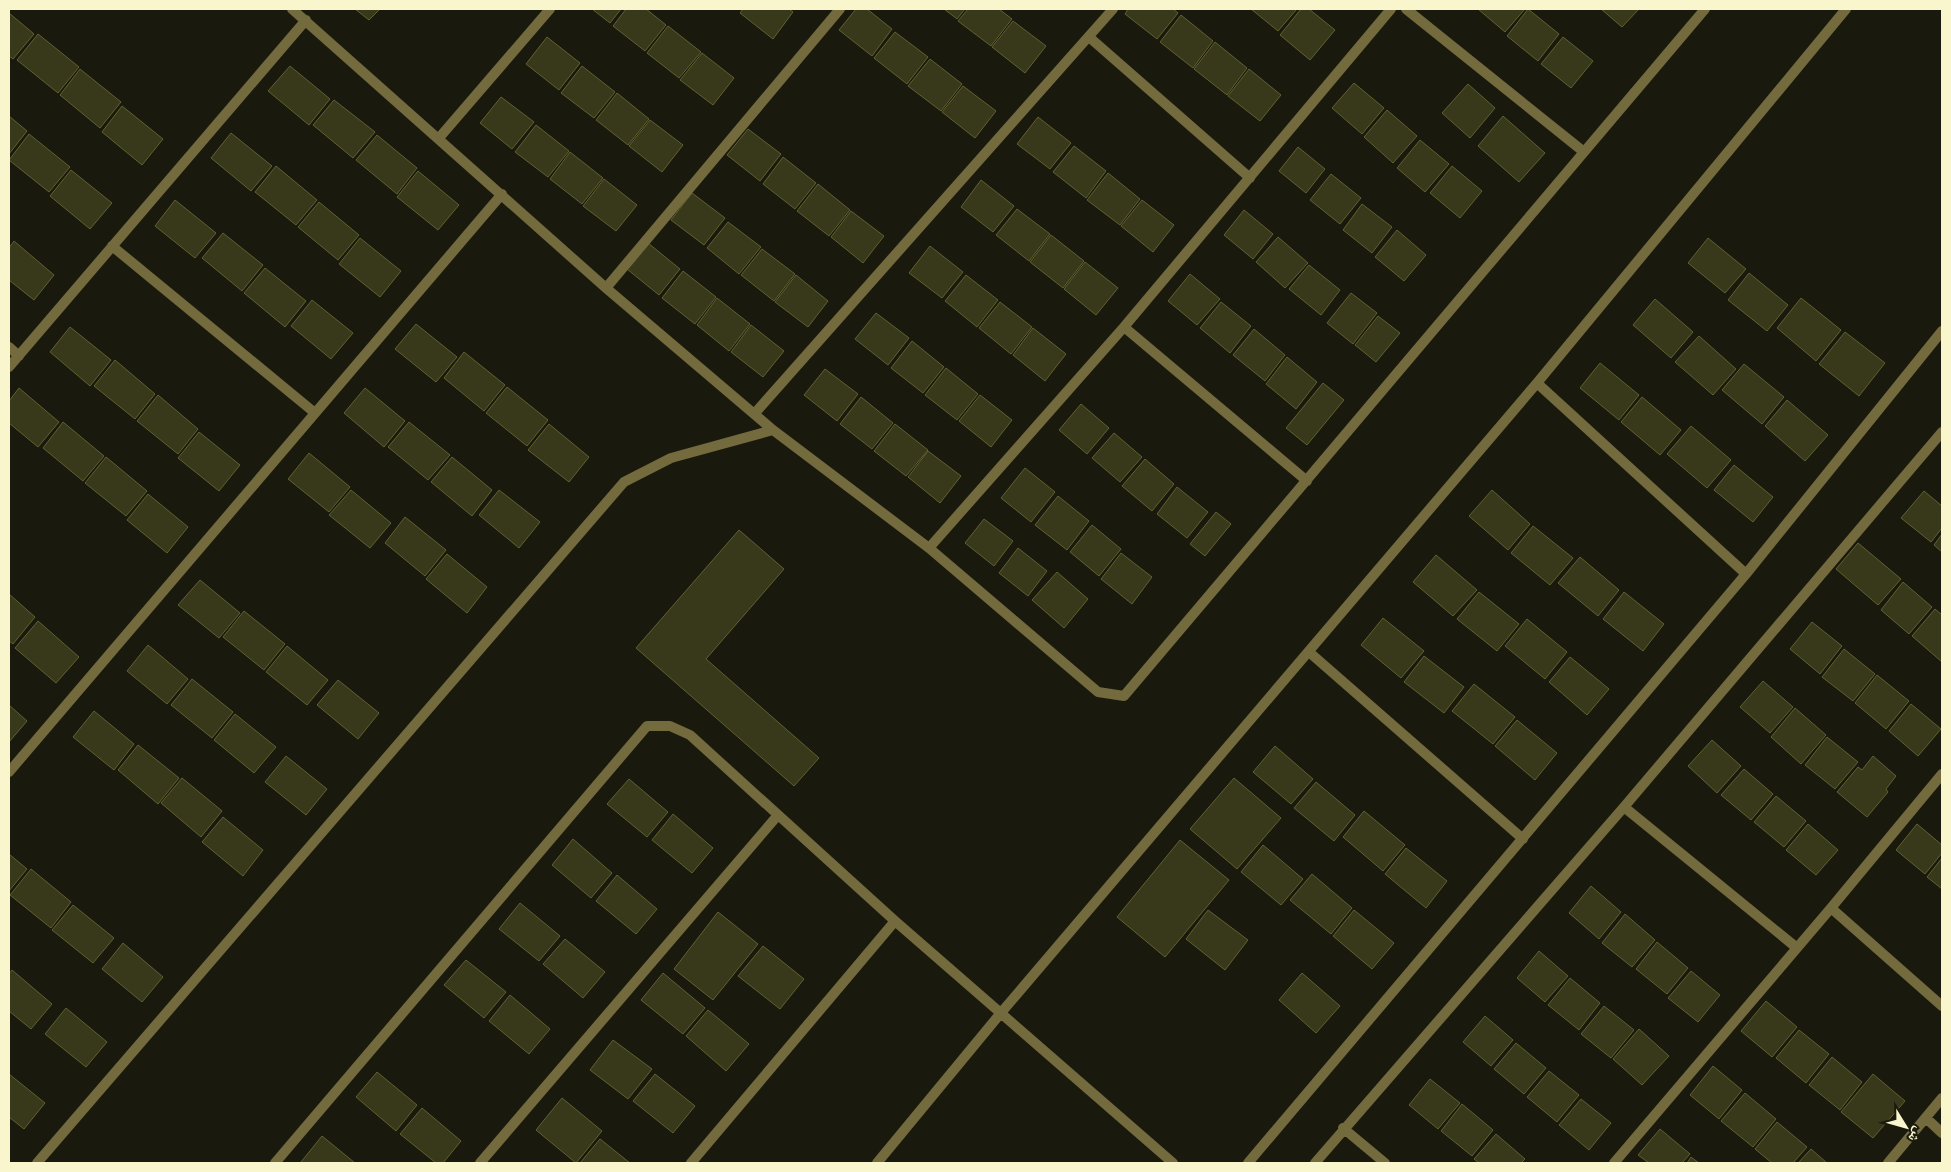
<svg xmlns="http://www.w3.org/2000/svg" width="1951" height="1172" font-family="Overpass,'Noto Naskh Arabic',sans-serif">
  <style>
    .building { fill: #38381b; stroke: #616130 }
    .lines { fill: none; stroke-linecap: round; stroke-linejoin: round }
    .minor { stroke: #736a3d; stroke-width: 10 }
  </style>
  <rect width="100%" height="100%" fill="#1a190d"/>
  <path class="building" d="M 355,9 L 380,9 L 369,20 Z
    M 592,9 L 621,9 L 610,23 Z
    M 626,9 L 646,9 L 666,25 L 645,51 L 613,26 Z
    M 743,9 L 789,9 L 793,12 L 773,39 L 740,13 Z
    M 856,9 L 867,9 L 892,29 L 872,56 L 839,30 Z
    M 944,9 L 965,9 L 957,19 Z
    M 968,9 L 999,9 L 1012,19 L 991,46 L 958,21 Z
    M 1128,9 L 1173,9 L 1178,13 L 1157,39 L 1125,14 Z
    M 1251,9 L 1297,9 L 1278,31 Z
    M 1301,9 L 1309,9 L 1335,30 L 1310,60 L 1280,35 Z
    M 1478,9 L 1525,9 L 1505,32 Z
    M 1528,9 L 1559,34 L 1538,61 L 1507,36 Z
    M 1601,9 L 1639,9 L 1622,27 Z
    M 9,13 L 34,34 L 13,59 L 9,56 Z
    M 1181,15 L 1213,41 L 1193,68 L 1160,42 Z
    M 1013,21 L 1046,46 L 1025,73 L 992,47 Z
    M 668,26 L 701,52 L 679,78 L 647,53 Z
    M 895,32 L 928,57 L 907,84 L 874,58 Z
    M 38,34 L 79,67 L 58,93 L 17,60 Z
    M 547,37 L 580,63 L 559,90 L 526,64 Z
    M 1563,37 L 1593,61 L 1571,88 L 1541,64 Z
    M 1215,42 L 1247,68 L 1227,95 L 1194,69 Z
    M 702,53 L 734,78 L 713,105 L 680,80 Z
    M 930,59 L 962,84 L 941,111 L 908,86 Z
    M 290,66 L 330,99 L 309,125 L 268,91 Z
    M 582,66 L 615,92 L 594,118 L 561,93 Z
    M 80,69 L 121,102 L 100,128 L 60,95 Z
    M 1249,69 L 1281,95 L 1260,121 L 1228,96 Z
    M 1354,83 L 1384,108 L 1362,134 L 1332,108 Z
    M 1468,84 L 1495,108 L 1470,138 L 1442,113 Z
    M 963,86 L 996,111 L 975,138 L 942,112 Z
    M 617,93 L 649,119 L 628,145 L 596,120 Z
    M 501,97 L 534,122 L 512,149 L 480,123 Z
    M 334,100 L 375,132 L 353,158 L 313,125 Z
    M 122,106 L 163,139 L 142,165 L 102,132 Z
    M 1387,110 L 1417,136 L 1393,163 L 1364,137 Z
    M 9,116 L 27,131 L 9,154 Z
    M 1503,116 L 1545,153 L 1519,182 L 1478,146 Z
    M 1038,117 L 1071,143 L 1050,169 L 1017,144 Z
    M 650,120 L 683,145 L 662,172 L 629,146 Z
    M 536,125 L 569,151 L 548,177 L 515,152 Z
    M 748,129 L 781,154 L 760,181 L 727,155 Z
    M 231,133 L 272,166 L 251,191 L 211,158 Z
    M 29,134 L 70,167 L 49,192 L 9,160 Z
    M 377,135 L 417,168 L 397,194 L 356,160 Z
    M 1420,140 L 1449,164 L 1425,192 L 1397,168 Z
    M 1074,146 L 1106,171 L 1086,198 L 1053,172 Z
    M 1298,147 L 1325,169 L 1306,193 L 1279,171 Z
    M 570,152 L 603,178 L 582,204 L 550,179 Z
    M 783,157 L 816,183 L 795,209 L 763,184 Z
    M 276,166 L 317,200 L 296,225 L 255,192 Z
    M 1452,166 L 1482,191 L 1460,218 L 1430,193 Z
    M 71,170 L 112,203 L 90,229 L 50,196 Z
    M 418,171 L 459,205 L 438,230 L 397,197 Z
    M 1108,173 L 1140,199 L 1120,225 L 1087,200 Z
    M 1331,174 L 1361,198 L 1340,224 L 1310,200 Z
    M 604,179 L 637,205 L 616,231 L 583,206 Z
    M 981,180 L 1014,206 L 993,232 L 961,207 Z
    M 818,184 L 850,210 L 829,236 L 797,211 Z
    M 692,193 L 725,218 L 704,245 L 671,220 Z
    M 175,200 L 216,233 L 195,258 L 155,226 Z
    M 1142,200 L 1174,225 L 1153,252 L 1121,226 Z
    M 319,202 L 359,235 L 338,260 L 298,227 Z
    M 1362,204 L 1392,227 L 1372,253 L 1343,230 Z
    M 1017,209 L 1050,234 L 1029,261 L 996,235 Z
    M 1244,210 L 1273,234 L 1253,259 L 1224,235 Z
    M 851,211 L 884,236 L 863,263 L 831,237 Z
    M 728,222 L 761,247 L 739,274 L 707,248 Z
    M 1397,230 L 1426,255 L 1404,281 L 1375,257 Z
    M 223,233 L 263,265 L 242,291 L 202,258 Z
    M 1051,235 L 1084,261 L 1063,288 L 1030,262 Z
    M 1278,237 L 1308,263 L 1285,288 L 1256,262 Z
    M 360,238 L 401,271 L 380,297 L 339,264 Z
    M 1708,238 L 1746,269 L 1725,293 L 1688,263 Z
    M 14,241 L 54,275 L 34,300 L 9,280 L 9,248 Z
    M 648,243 L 680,269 L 659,295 L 627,269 Z
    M 930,246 L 963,272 L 942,298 L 909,273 Z
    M 762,249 L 795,274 L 774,301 L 741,275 Z
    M 1085,262 L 1118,288 L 1096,315 L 1064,289 Z
    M 1309,265 L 1340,290 L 1321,315 L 1289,289 Z
    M 265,268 L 306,301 L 285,327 L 244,293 Z
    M 683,271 L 716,297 L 695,324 L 662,298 Z
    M 1749,273 L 1788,305 L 1767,331 L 1728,300 Z
    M 1190,274 L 1220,299 L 1197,325 L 1168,301 Z
    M 796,275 L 828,301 L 808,327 L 775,302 Z
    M 966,275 L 998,300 L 977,327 L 945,301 Z
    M 1351,293 L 1377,313 L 1353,344 L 1327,323 Z
    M 717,298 L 750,324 L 729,351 L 697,325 Z
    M 1801,298 L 1841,330 L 1816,361 L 1777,328 Z
    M 1655,299 L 1693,332 L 1671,358 L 1633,325 Z
    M 312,300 L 353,333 L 331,359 L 291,326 Z
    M 1000,302 L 1032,327 L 1011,354 L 979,328 Z
    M 1221,302 L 1251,326 L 1230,353 L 1200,328 Z
    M 876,313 L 909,338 L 888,365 L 855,339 Z
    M 1378,316 L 1400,333 L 1376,362 L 1355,345 Z
    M 416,324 L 457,357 L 436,382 L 395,349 Z
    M 751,325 L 784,351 L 763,377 L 731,352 Z
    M 70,327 L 111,360 L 90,386 L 50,352 Z
    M 1033,328 L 1066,354 L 1045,381 L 1013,355 Z
    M 1254,329 L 1285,355 L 1265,381 L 1233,355 Z
    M 1845,332 L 1885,363 L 1859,396 L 1819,364 Z
    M 1699,336 L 1736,369 L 1713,395 L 1675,362 Z
    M 912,341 L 944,367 L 923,393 L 891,368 Z
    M 464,352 L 505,385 L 484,411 L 444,378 Z
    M 1287,357 L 1317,382 L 1296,409 L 1266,384 Z
    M 115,360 L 155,394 L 135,419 L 94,386 Z
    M 1600,363 L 1639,395 L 1619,420 L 1580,388 Z
    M 1744,364 L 1784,397 L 1762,424 L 1722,390 Z
    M 946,368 L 978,394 L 957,420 L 925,395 Z
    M 825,369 L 858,394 L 837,421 L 804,395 Z
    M 1323,383 L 1344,400 L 1307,445 L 1286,428 Z
    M 507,387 L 548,420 L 527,446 L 486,413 Z
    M 19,388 L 59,422 L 38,447 L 9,423 L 9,401 Z
    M 365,388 L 405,421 L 384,447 L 344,413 Z
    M 158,395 L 198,429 L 178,454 L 137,421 Z
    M 980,395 L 1012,420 L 991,447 L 959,421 Z
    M 861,397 L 893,423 L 872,449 L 840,424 Z
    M 1642,397 L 1681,430 L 1660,455 L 1621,422 Z
    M 1787,400 L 1828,435 L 1805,461 L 1765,426 Z
    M 1081,404 L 1109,428 L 1087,454 L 1059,430 Z
    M 63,422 L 104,456 L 83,481 L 43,448 Z
    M 409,422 L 450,455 L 428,480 L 388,447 Z
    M 549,424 L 589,457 L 569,482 L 528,450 Z
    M 895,424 L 928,450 L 906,476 L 874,451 Z
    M 1691,426 L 1731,460 L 1707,488 L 1667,454 Z
    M 199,432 L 240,465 L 219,491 L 178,458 Z
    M 1114,433 L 1142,457 L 1120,482 L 1092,458 Z
    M 928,451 L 961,476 L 940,503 L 908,477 Z
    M 309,453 L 350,487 L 329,512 L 288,479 Z
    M 106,457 L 147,491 L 126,516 L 85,483 Z
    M 452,457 L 492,490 L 472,516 L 431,482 Z
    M 1145,459 L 1174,484 L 1152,511 L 1122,486 Z
    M 1734,465 L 1773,497 L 1753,522 L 1714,490 Z
    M 1025,468 L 1055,492 L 1031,522 L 1001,498 Z
    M 1177,487 L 1208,512 L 1187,538 L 1157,514 Z
    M 351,490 L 391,523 L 370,548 L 329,515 Z
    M 499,490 L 540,522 L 519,548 L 479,515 Z
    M 1492,490 L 1530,524 L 1508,550 L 1469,516 Z
    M 1924,491 L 1942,506 L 1942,528 L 1931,542 L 1901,518 Z
    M 148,494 L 188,527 L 167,553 L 127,520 Z
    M 1058,496 L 1089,521 L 1067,550 L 1035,525 Z
    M 1216,512 L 1231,524 L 1205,556 L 1190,544 Z
    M 405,517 L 446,550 L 425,576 L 385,543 Z
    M 984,519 L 1013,541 L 994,566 L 965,543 Z
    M 1092,525 L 1121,549 L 1099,576 L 1070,552 Z
    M 1533,526 L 1573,558 L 1550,585 L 1511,553 Z
    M 739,530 L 784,569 L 706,659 L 819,758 L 794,786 L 636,648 Z
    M 1942,534 L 1942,552 L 1934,545 Z
    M 1858,543 L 1901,579 L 1878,605 L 1836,569 Z
    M 1018,548 L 1047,571 L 1028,596 L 999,573 Z
    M 1121,553 L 1152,577 L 1132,604 L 1101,579 Z
    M 447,554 L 487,587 L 467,613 L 426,579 Z
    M 1436,555 L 1477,590 L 1453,616 L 1413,582 Z
    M 1580,557 L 1619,590 L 1598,616 L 1558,583 Z
    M 1057,572 L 1088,599 L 1064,628 L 1032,600 Z
    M 200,580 L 240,613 L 219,638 L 178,605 Z
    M 1903,582 L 1932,607 L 1909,634 L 1881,610 Z
    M 1479,592 L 1519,624 L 1497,651 L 1457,619 Z
    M 1624,592 L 1664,624 L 1643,651 L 1603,619 Z
    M 9,594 L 35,617 L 13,644 L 9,641 Z
    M 1935,609 L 1942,615 L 1942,662 L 1912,636 Z
    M 244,611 L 285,644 L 264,670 L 223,637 Z
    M 1383,618 L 1424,651 L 1401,678 L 1361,645 Z
    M 1527,619 L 1567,652 L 1545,679 L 1505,646 Z
    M 38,621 L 79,657 L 56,683 L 15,648 Z
    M 1812,622 L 1842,646 L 1820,674 L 1790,649 Z
    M 148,645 L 188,679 L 167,704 L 127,671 Z
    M 287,646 L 328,680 L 307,705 L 266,672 Z
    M 1844,649 L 1875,674 L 1853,701 L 1822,677 Z
    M 1424,656 L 1464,687 L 1444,713 L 1404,682 Z
    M 1570,657 L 1609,689 L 1587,715 L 1549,682 Z
    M 1877,675 L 1909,701 L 1886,729 L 1855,703 Z
    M 192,679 L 233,712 L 212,738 L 171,705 Z
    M 338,680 L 379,713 L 358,739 L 317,705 Z
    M 1763,681 L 1793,707 L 1770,733 L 1740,707 Z
    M 1474,684 L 1515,717 L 1493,744 L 1452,711 Z
    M 1911,704 L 1941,729 L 1918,756 L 1889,731 Z
    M 9,705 L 27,721 L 9,742 Z
    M 1795,708 L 1826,735 L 1801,764 L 1771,737 Z
    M 94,711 L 134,744 L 114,770 L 73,737 Z
    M 235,714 L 276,747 L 254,773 L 214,740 Z
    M 1517,720 L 1557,753 L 1535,780 L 1495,746 Z
    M 1827,737 L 1858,762 L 1835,789 L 1805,765 Z
    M 1712,740 L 1741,766 L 1717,793 L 1688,766 Z
    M 138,745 L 179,778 L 158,804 L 118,770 Z
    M 1275,746 L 1313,779 L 1291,804 L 1253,772 Z
    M 286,756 L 327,789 L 306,815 L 265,782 Z
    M 1873,756 L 1896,776 L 1886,789 L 1888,792 L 1867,817 L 1837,792 L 1858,767 L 1862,770 Z
    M 1744,769 L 1773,794 L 1751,820 L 1721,795 Z
    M 182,778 L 222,811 L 201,837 L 161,803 Z
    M 1234,778 L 1281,818 L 1237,869 L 1190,829 Z
    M 629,779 L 668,812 L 647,837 L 607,804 Z
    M 1316,782 L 1355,815 L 1334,841 L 1294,808 Z
    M 1776,796 L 1806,821 L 1784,847 L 1754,822 Z
    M 1364,811 L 1405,845 L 1383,871 L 1343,837 Z
    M 673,814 L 713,848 L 692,873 L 652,840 Z
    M 223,817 L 263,850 L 243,876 L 202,842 Z
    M 1808,824 L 1838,850 L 1816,875 L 1786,850 Z
    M 1917,824 L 1942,845 L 1942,853 L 1925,874 L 1896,850 Z
    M 573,839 L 612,873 L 591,898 L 552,865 Z
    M 1180,840 L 1229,880 L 1165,957 L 1117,917 Z
    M 1263,845 L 1303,879 L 1281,905 L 1241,872 Z
    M 1406,848 L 1447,881 L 1426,908 L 1385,874 Z
    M 9,854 L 27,869 L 9,891 Z
    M 1942,858 L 1942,889 L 1927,877 Z
    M 31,869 L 71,902 L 51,928 L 10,895 Z
    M 1312,874 L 1352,908 L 1331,934 L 1290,900 Z
    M 617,875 L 657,909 L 636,934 L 596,901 Z
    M 1591,886 L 1621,912 L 1599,939 L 1569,913 Z
    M 520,903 L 560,936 L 539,961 L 499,929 Z
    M 73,905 L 114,938 L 93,963 L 52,930 Z
    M 1208,910 L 1248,940 L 1225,970 L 1186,939 Z
    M 1354,910 L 1394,943 L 1372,969 L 1333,936 Z
    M 718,912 L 758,944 L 713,1000 L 674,969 Z
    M 1625,914 L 1655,940 L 1632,967 L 1602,943 Z
    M 565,939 L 605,972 L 583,998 L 543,964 Z
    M 1657,942 L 1688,968 L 1667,994 L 1636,969 Z
    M 123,943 L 163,977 L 142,1002 L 102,969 Z
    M 763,946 L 804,979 L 780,1009 L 738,976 Z
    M 1539,951 L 1568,976 L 1545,1002 L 1517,978 Z
    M 466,960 L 506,992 L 484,1018 L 444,985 Z
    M 12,970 L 52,1004 L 31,1029 L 9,1011 L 9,974 Z
    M 1691,971 L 1720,995 L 1698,1022 L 1668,998 Z
    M 663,973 L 705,1008 L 683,1034 L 641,1000 Z
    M 1302,973 L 1340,1006 L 1316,1033 L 1279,1000 Z
    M 1570,978 L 1600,1003 L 1579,1030 L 1548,1005 Z
    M 510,995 L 550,1029 L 529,1054 L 489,1021 Z
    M 1766,1001 L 1797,1027 L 1772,1057 L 1741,1031 Z
    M 1604,1006 L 1634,1030 L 1611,1058 L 1581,1034 Z
    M 66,1008 L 107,1042 L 86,1067 L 45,1034 Z
    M 708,1010 L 749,1044 L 726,1071 L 686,1036 Z
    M 1485,1016 L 1513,1040 L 1491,1066 L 1463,1042 Z
    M 1639,1029 L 1669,1056 L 1642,1085 L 1613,1059 Z
    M 1799,1030 L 1829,1054 L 1806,1083 L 1776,1058 Z
    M 613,1040 L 652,1069 L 628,1099 L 590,1070 Z
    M 1516,1043 L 1546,1068 L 1524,1094 L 1494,1069 Z
    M 1832,1057 L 1862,1082 L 1840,1110 L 1809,1085 Z
    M 1713,1066 L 1742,1090 L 1719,1119 L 1690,1095 Z
    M 1549,1071 L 1579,1095 L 1557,1122 L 1527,1097 Z
    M 377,1072 L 417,1105 L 396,1131 L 356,1097 Z
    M 9,1074 L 45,1103 L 24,1129 L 9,1117 Z
    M 655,1074 L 695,1106 L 673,1133 L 633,1101 Z
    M 1873,1074 L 1905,1101 L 1873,1138 L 1841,1112 Z
    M 1430,1079 L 1460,1103 L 1438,1129 L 1409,1105 Z
    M 1745,1093 L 1776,1119 L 1753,1147 L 1721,1121 Z
    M 562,1098 L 602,1131 L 576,1163 L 536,1130 Z
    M 1581,1099 L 1611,1123 L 1589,1150 L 1559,1125 Z
    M 1462,1104 L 1493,1130 L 1472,1156 L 1441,1131 Z
    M 422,1108 L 461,1141 L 443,1163 L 436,1163 L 400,1134 Z
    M 1777,1122 L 1807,1147 L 1793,1163 L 1772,1163 L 1755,1149 Z
    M 1660,1129 L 1690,1154 L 1682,1163 L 1649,1163 L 1638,1155 Z
    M 1496,1134 L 1525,1159 L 1521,1163 L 1479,1163 L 1474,1159 Z
    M 322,1136 L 355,1163 L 303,1163 L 301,1162 Z
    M 600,1139 L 630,1163 L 580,1163 Z
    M 1811,1149 L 1827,1163 L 1798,1163 Z
    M 1691,1157 L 1699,1163 L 1687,1163 Z"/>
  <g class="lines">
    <path class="minor" d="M 292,9 L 606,288 L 773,430 L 929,548 L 1098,692 L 1124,696 L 1705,9
      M 1406,9 L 1584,152
      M 1089,37 L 1250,178
      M 439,138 L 550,9
      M 112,246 L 315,413
      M 606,288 L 840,9
      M 1124,327 L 1307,481
      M 9,347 L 19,356
      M 9,367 L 306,20
      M 1537,383 L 1746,574
      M 755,413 L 1113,9
      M 929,548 L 1124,327 L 1391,9
      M 1309,652 L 1523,839
      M 9,772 L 502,194
      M 1624,807 L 1797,948
      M 1831,908 L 1942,1006
      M 1926,1118 L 1942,1133
      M 1343,1128 L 1385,1163
      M 37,1163 L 624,482 L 671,458 L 773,430
      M 275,1163 L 647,726 L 670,726 L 690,735 L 895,921 L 1173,1163
      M 480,1163 L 778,815
      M 691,1163 L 895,921
      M 877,1163 L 1000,1014 L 1537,383 L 1846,9
      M 1248,1163 L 1746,574 L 1942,331
      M 1315,1163 L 1624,807 L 1942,432
      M 1614,1163 L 1831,908 L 1942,774
      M 1888,1163 L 1942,1098"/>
  </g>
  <rect width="1951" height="1172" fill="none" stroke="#f9f5cc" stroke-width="20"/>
  <g transform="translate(1906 1127) rotate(127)" stroke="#1a190d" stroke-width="4" paint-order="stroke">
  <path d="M0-4L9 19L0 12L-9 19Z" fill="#f9f5cc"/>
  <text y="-8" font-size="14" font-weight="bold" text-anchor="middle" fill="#f9f5cc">ش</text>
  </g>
</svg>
